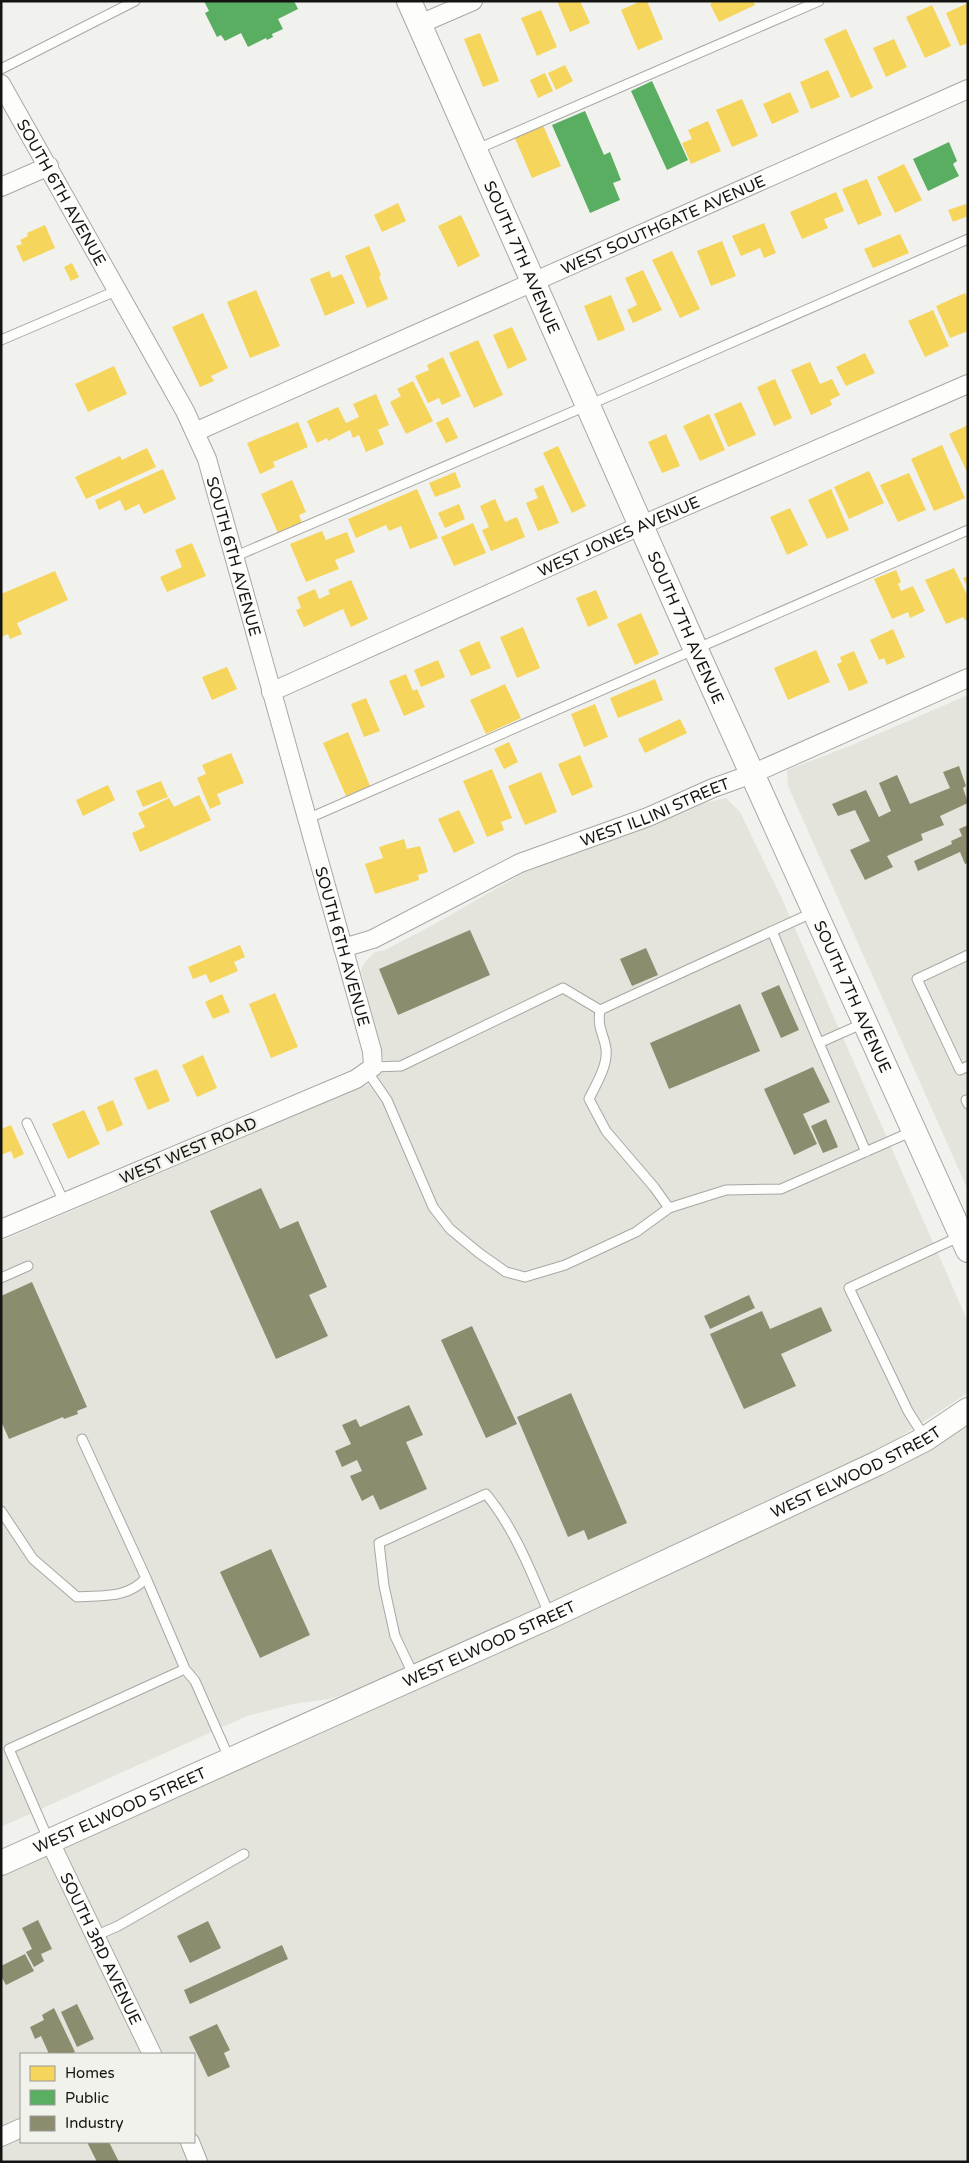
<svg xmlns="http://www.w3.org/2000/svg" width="969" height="2163" font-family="'Varela Round',sans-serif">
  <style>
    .built { fill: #e4e4dd; fill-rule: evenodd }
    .homes { fill: #f6d55c }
    .public { fill: #5aae61 }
    .industry { fill: #8c8c6e }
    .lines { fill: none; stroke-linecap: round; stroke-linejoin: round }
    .lane-casing { stroke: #a7a7a4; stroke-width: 11 }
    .street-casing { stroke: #a7a7a4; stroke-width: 20 }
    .secondary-casing { stroke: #a7a7a4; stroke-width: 26 }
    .lane { stroke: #fdfdfc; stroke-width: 9 }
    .street { stroke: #fdfdfc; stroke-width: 18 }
    .secondary { stroke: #fdfdfc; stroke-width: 24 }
    .labels { text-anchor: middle; stroke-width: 5; stroke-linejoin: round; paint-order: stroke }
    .street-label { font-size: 16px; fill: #141412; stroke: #f2f2ed }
  </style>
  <rect width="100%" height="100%" fill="#f1f1ee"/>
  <path class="built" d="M 968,695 L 968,1190 L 788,786 L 787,770 L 850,746 Z
    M 726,798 L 740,812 L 782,899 L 968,1322 L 968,1393 L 878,1451 L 607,1579 L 358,1690 L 329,1699 L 293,1704 L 247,1716 L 1,1827 L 1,1241 L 371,1083 L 382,1071 L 384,1062 L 361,970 L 365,962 L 375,952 L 385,950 L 433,925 L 525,872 L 699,804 Z
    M 968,1427 L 968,2162 L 1,2162 L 1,1866 L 944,1439 ZM 21,2054 L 194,2054 L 194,2142 L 21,2142 Z"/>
  <path class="homes" d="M 557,1 L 580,1 L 590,23 L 570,32 Z
    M 641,1 L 647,1 L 663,39 L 638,50 L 621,10 Z
    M 716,1 L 753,1 L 755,5 L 719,22 L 710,4 Z
    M 968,3 L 968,43 L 960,46 L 946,13 Z
    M 932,5 L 951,46 L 925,58 L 906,17 Z
    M 541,10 L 557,47 L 537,56 L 521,18 Z
    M 846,29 L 873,88 L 851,98 L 824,39 Z
    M 480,33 L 499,81 L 483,87 L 464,39 Z
    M 894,39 L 907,67 L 886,77 L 873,48 Z
    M 565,65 L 573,81 L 556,90 L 548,73 Z
    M 828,70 L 840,97 L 811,109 L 800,82 Z
    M 545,73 L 553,91 L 538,98 L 530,80 Z
    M 790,92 L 799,112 L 772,124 L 763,104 Z
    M 742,99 L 758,136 L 732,147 L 716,110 Z
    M 708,121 L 721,151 L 691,164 L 682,143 L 692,139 L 688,130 Z
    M 542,123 L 561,166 L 532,178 L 514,136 Z
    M 904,164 L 922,200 L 895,213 L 877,177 Z
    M 867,179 L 882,215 L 858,225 L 842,189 Z
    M 836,192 L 844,211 L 824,219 L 828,228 L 802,239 L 790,212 Z
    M 398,203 L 406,221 L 382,232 L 374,215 Z
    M 966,204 L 968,216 L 953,222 L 948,210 Z
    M 461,215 L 480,256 L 458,267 L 438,226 Z
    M 764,223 L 776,253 L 764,258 L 760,248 L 741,256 L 732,236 Z
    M 45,225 L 55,248 L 23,262 L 16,246 L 22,244 L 20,240 L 28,236 L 27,233 Z
    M 900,234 L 909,253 L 873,268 L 864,249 Z
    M 722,241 L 736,276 L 711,286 L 697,251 Z
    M 369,246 L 381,275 L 379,277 L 388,299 L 367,308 L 345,256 Z
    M 672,251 L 700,309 L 680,318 L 652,260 Z
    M 72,263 L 79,277 L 71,281 L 64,267 Z
    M 643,270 L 662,310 L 633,323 L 627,310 L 637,305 L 625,278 Z
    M 329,271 L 332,278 L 342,274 L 355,303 L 325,316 L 310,279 Z
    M 256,290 L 280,346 L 250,358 L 227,302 Z
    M 965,293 L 968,300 L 968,331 L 950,338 L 936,306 Z
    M 611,295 L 625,330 L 598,341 L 584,306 Z
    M 933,310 L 949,346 L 925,357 L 908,321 Z
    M 203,313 L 228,368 L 211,376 L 214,381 L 200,387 L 172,327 Z
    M 512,327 L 527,360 L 508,369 L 493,335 Z
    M 478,340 L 503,395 L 474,408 L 449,353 Z
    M 865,353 L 875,373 L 846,386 L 836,367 Z
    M 443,357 L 461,396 L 442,405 L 439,398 L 428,403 L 415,376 L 429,370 L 427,365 Z
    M 810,362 L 820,384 L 832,379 L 840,395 L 830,400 L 832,405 L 811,415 L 791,370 Z
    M 114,366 L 127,394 L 88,412 L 75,384 Z
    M 775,379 L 792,418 L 774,426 L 757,387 Z
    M 413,381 L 433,421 L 406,434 L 390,402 L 401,396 L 397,389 Z
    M 376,394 L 389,425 L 378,430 L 384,444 L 366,452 L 359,435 L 353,438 L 350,430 L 328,441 L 327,438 L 317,443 L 307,421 L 338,407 L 346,423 L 359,417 L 353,404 Z
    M 741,402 L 756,435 L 728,447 L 714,414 Z
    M 709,414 L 725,450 L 700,461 L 683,426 Z
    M 448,417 L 458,438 L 446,443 L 436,423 Z
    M 298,422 L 308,447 L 273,462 L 275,467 L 260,474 L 247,443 Z
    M 968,425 L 968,474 L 949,434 Z
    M 666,434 L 680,466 L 662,473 L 648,442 Z
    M 942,445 L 965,498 L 934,511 L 911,459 Z
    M 558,446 L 586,506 L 572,513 L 543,453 Z
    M 147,448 L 156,467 L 86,499 L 75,477 L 120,456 L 122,460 Z
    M 163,469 L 176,499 L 144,514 L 139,504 L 125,511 L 120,500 L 99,510 L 95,500 Z
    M 869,471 L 884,503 L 849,519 L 834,487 Z
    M 455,472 L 461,487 L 435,497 L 429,483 Z
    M 909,473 L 926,510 L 898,522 L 880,485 Z
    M 292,480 L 306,512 L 299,515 L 302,523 L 278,533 L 261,494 Z
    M 543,485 L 559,523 L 538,531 L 526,503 L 538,498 L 534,489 Z
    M 417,489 L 438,538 L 410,549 L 401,526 L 389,531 L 386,525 L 356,538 L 348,519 Z
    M 831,489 L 849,530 L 827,539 L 808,500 Z
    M 495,499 L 505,522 L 517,517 L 525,537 L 491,551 L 482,530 L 489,527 L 480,506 Z
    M 459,504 L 465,519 L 445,528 L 438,513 Z
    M 790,508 L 808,545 L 787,555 L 770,517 Z
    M 473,523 L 486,553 L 454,566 L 441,537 Z
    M 322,531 L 326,540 L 347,532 L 355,552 L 335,560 L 339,569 L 306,582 L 290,544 Z
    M 192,543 L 206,576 L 167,592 L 160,577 L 182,567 L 175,550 Z
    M 954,568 L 968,597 L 968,619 L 965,620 L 963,617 L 946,624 L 925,580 Z
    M 896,570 L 901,582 L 898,584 L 901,591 L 913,586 L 925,611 L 910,618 L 908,612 L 892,619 L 874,579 Z
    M 55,571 L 68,600 L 17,623 L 22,634 L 10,639 L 8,634 L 1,637 L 1,594 Z
    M 968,576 L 968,588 L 963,578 Z
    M 351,580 L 368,619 L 351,627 L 343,609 L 304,627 L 296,610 L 301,608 L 297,597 L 315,589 L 319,599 L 330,594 L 328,590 Z
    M 596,590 L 608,618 L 588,627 L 576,598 Z
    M 641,613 L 659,654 L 635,665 L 617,624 Z
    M 523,627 L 540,668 L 517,678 L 500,637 Z
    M 893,629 L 905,657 L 887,665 L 884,658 L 879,660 L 870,640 Z
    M 479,641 L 491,668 L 471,676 L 459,650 Z
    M 816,650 L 830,682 L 788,700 L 774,668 Z
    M 854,651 L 868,683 L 849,691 L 837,664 L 842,662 L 840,657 Z
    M 438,660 L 445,677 L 421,687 L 414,670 Z
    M 227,667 L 237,689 L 212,700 L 202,677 Z
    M 406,674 L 413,691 L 417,689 L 425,707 L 404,716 L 389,681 Z
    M 655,679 L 663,700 L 618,718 L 610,698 Z
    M 505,684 L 521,718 L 486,734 L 470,700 Z
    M 366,698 L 380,731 L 364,737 L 351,704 Z
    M 595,704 L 608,737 L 584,747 L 571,714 Z
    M 680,719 L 687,733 L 645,753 L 638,739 Z
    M 348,732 L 370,786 L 346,796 L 323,743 Z
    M 509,742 L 518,762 L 504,769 L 494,749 Z
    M 231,753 L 244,783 L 217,794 L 221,804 L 210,809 L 197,778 L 206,774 L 202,765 Z
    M 580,755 L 593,787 L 572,796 L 558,764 Z
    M 492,769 L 512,818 L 501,822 L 504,830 L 487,837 L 463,781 Z
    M 541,772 L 557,812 L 525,825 L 508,786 Z
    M 161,781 L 168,797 L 143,807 L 136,791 Z
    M 108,785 L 115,800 L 83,816 L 76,800 Z
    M 199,795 L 211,820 L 140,852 L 132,833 L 145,827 L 138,813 L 169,798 L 174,807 Z
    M 459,810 L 475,843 L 454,853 L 438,819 Z
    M 404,839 L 407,849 L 420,846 L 428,872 L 418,875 L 419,880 L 375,894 L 365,864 L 383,858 L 379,847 Z
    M 240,945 L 245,957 L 234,962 L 238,971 L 210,983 L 206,974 L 193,979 L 188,967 Z
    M 275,993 L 298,1047 L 271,1058 L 249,1004 Z
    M 222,994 L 230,1012 L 213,1019 L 205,1002 Z
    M 203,1055 L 217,1088 L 197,1097 L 182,1065 Z
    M 157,1069 L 170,1101 L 148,1110 L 134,1078 Z
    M 113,1100 L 123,1125 L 107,1132 L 97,1107 Z
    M 84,1110 L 100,1144 L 68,1159 L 52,1124 Z
    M 11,1125 L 24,1154 L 14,1159 L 11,1151 L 1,1155 L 1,1129 Z"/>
  <path class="public" d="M 204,1 L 294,1 L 298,9 L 278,19 L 283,29 L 272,34 L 273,37 L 267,40 L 266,38 L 248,47 L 241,33 L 225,41 L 221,35 L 217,37 L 205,13 L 209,11 Z
    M 652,81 L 688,160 L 667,170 L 631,91 Z
    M 585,111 L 604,155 L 610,152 L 621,180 L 613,183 L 620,200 L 590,213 L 552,125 Z
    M 949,142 L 957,161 L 953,164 L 959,176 L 928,191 L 913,159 Z"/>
  <path class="industry" d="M 959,766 L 966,786 L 963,788 L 968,803 L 940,816 L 944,825 L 921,834 L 923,840 L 887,856 L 893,867 L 865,880 L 850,850 L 870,841 L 855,810 L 838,816 L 832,804 L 866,790 L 879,817 L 891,811 L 879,783 L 897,775 L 910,804 L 950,788 L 943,772 Z
    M 968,825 L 968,863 L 965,864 L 960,852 L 918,871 L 914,861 L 952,844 L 951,841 L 962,836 L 959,829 Z
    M 470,930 L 490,975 L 398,1015 L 379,969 Z
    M 646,948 L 658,975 L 632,986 L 620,959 Z
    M 779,985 L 799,1030 L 781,1038 L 761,993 Z
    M 740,1004 L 760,1051 L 669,1089 L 650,1043 Z
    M 813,1067 L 830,1102 L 803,1114 L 817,1144 L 794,1155 L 764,1089 Z
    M 826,1119 L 838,1147 L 823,1153 L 811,1126 Z
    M 261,1188 L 280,1229 L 298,1221 L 327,1287 L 309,1295 L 328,1336 L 276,1359 L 210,1211 Z
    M 32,1282 L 87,1407 L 77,1411 L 78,1414 L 64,1419 L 63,1417 L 9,1439 L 1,1421 L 1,1296 Z
    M 749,1295 L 755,1308 L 710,1329 L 704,1316 Z
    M 821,1307 L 832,1331 L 781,1354 L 796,1386 L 744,1409 L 710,1334 L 762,1311 L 770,1329 Z
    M 472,1326 L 517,1424 L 486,1438 L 441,1340 Z
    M 571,1393 L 627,1523 L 588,1540 L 584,1530 L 568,1537 L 517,1417 Z
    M 409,1405 L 423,1435 L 406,1442 L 427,1489 L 380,1510 L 373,1495 L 362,1501 L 350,1476 L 362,1471 L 357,1460 L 342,1467 L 335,1451 L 351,1444 L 342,1425 L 356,1419 L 360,1427 Z
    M 271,1549 L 310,1635 L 260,1658 L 220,1572 Z
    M 38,1920 L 52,1949 L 41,1954 L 44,1961 L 34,1967 L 26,1952 L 32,1949 L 22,1928 Z
    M 208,1921 L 221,1948 L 190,1963 L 177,1936 Z
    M 282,1945 L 288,1959 L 190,2004 L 184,1990 Z
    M 25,1954 L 34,1971 L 6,1985 L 1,1976 L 1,1966 Z
    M 77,2004 L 94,2039 L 77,2047 L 61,2012 Z
    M 54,2008 L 75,2052 L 70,2054 L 49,2054 L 41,2036 L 35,2039 L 30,2027 L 44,2020 L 42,2015 Z
    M 217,2024 L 230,2050 L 224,2053 L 230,2067 L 208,2077 L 189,2037 Z
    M 87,2142 L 109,2142 L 119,2162 L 97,2162 Z"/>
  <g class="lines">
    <g class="lane-casing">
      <path id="lane" d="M 1,69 L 135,1
        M 475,150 L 819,1
        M 1,340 L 118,290
        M 236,556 L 614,394 L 968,239
        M 307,819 L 968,530
        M 814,912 L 600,1010 C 597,1030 604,1033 606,1049 C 608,1066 596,1084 589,1099 L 606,1131 L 654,1187 L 669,1208 L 726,1190 L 781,1189 L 913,1131
        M 772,931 L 819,1043
        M 968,955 L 917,979 L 960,1070 L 968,1066
        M 864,1023 L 819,1043 L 866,1152
        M 373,1067 L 401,1066 L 563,988 L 600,1010
        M 367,1071 L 387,1100 L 433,1207 L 450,1229 L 479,1253 L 506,1272 L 525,1277 L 565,1265 L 636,1232 L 669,1208
        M 966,1100 L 968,1104
        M 27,1123 L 64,1202
        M 1,1278 L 28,1266
        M 925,1438 L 908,1411 L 849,1288 L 961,1236
        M 1,1511 L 33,1559 L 77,1597 C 103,1595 127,1599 146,1578 L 82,1439
        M 146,1578 L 185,1669
        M 414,1676 L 395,1636 L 384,1586 L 379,1543 L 486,1494 C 515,1529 532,1574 550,1616
        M 49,1841 L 9,1749 L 185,1669 L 195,1681 L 230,1760
        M 95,1936 L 118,1926 L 244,1854"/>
    </g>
    <g class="street-casing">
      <g id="street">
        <path d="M 420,24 L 473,1"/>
        <path id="s1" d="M 1,84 L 185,411 L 207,459 L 372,1051 L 373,1067 L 356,1079 L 1,1229"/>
        <path d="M 1,187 L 49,166"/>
        <path id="s2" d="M 195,432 L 968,89"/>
        <path id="s3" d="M 271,692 L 642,525 L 968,384"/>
        <path id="s4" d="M 343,948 L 373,939 L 520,863 L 648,817 L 713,788 L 752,774 L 968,678"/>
        <path id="s5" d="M 50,1842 L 152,2054"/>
        <path d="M 1,2137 L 21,2128"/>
        <path d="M 190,2142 L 198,2162"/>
      </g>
    </g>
    <g class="secondary-casing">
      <g id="secondary">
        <path id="s6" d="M 409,1 L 696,650 L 968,1250"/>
        <path id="s7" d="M 1,1863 L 553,1615 L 878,1463 L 925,1439 L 968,1410"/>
      </g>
    </g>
    <use href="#lane" class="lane"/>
    <use href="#street" class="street"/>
    <use href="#secondary" class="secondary"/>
  </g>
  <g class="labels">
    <g class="street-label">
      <text dy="6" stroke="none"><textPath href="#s1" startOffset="124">SOUTH 6TH AVENUE</textPath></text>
      <text dy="6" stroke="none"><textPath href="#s2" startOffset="512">WEST SOUTHGATE AVENUE</textPath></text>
      <text dy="6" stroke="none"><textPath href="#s6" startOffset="280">SOUTH 7TH AVENUE</textPath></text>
      <text dy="6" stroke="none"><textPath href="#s3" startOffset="381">WEST JONES AVENUE</textPath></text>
      <text dy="6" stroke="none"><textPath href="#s1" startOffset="529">SOUTH 6TH AVENUE</textPath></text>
      <text dy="6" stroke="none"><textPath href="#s6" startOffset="685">SOUTH 7TH AVENUE</textPath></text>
      <text dy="6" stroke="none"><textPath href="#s4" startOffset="341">WEST ILLINI STREET</textPath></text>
      <text dy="6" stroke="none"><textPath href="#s1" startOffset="934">SOUTH 6TH AVENUE</textPath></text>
      <text dy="6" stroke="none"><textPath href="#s6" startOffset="1090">SOUTH 7TH AVENUE</textPath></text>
      <text transform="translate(188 1150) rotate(-23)" y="6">WEST WEST ROAD</text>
      <text dy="6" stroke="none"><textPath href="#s7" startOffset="940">WEST ELWOOD STREET</textPath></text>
      <text dy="6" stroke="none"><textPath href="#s7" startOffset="535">WEST ELWOOD STREET</textPath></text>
      <text dy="6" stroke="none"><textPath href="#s7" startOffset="130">WEST ELWOOD STREET</textPath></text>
      <text dy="6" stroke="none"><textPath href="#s5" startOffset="118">SOUTH 3RD AVENUE</textPath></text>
    </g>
  </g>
  <rect width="969" height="2163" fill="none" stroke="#141412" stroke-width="5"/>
  <rect x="20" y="2053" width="175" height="90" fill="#f2f2ed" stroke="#999995"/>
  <rect x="30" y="2066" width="25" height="15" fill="#f6d55c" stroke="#999995"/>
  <text x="65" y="2078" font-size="15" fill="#141412">Homes</text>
  <rect x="30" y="2090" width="25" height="15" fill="#5aae61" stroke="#999995"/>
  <text x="65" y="2103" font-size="15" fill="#141412">Public</text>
  <rect x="30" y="2116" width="25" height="15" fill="#8c8c6e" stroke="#999995"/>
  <text x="65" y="2128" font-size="15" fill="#141412">Industry</text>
</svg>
